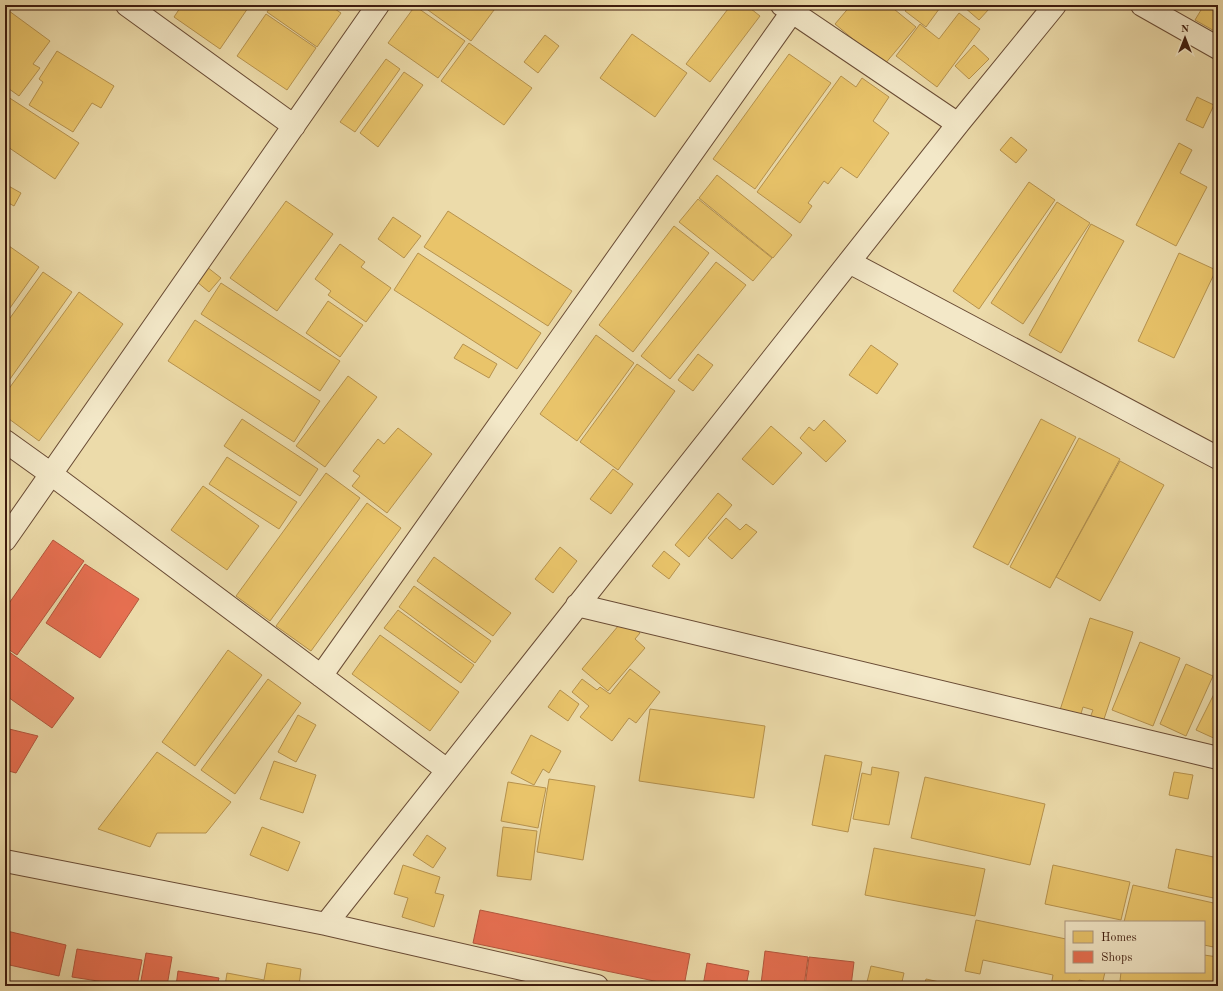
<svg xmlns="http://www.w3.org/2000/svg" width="1223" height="991" font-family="'Old Standard TT',serif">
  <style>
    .homes { fill: #e9c46a; stroke: #b6924e }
    .shops { fill: #e76f51; stroke: #b4563d }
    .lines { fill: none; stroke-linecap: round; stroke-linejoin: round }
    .minor-casing { stroke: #6a4c35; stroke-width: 24 }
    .minor { stroke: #f3e8c8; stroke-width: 22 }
  </style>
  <rect width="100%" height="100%" fill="#ecdbaa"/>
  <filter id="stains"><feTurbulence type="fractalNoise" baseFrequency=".005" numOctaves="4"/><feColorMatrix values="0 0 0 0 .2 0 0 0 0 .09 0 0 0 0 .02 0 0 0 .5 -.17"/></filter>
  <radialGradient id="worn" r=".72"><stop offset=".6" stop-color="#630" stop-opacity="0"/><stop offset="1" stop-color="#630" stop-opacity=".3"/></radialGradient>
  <path class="homes" d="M 182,5 L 250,5 L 220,49 L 174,17 Z
    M 272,5 L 329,5 L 341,13 L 317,47 L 267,12 Z
    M 421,5 L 496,5 L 497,6 L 471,41 Z
    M 731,5 L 746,5 L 760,16 L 710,82 L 686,64 Z
    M 851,5 L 889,5 L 916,27 L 884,65 L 835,24 Z
    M 910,5 L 942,5 L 926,27 L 905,11 Z
    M 966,5 L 984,5 L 989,9 L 979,20 L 964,7 Z
    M 1204,5 L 1218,5 L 1218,33 L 1195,20 Z
    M 415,6 L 465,41 L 438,78 L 388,43 Z
    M 5,8 L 50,41 L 33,64 L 40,68 L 19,96 L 5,86 Z
    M 959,13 L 980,29 L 937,87 L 896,56 L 920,24 L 939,39 Z
    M 266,14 L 316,48 L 287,90 L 237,56 Z
    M 632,34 L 687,73 L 655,117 L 600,78 Z
    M 545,35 L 559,46 L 538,73 L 524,62 Z
    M 469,43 L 532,88 L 504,125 L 441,81 Z
    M 974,45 L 989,59 L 969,79 L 955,66 Z
    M 57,51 L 114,86 L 101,108 L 92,103 L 73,132 L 29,105 L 43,82 L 39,79 Z
    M 789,54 L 831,83 L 755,189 L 713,159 Z
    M 386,59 L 400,69 L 355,132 L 340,122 Z
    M 404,72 L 423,85 L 378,147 L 360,133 Z
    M 841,76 L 856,87 L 862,78 L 889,97 L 873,121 L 889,133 L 857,178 L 841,167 L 828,184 L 824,181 L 808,203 L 812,206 L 800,223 L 757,192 Z
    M 5,95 L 79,143 L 55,179 L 5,145 Z
    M 1197,97 L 1214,105 L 1203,128 L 1186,120 Z
    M 1011,137 L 1027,150 L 1016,163 L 1000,150 Z
    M 1179,143 L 1192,150 L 1180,173 L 1207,187 L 1176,246 L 1136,225 Z
    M 717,175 L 792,235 L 773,258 L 699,198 Z
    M 1029,182 L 1055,200 L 979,309 L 953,291 Z
    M 5,184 L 21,193 L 14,206 L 5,201 Z
    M 698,199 L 772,258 L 753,281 L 679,222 Z
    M 286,201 L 333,234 L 277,311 L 230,278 Z
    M 1057,202 L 1090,223 L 1023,324 L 991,303 Z
    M 448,211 L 572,291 L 548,326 L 424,247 Z
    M 393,217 L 421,236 L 404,258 L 378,239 Z
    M 1091,224 L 1124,241 L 1061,353 L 1029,335 Z
    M 674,226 L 709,253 L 633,352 L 599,325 Z
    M 340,244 L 365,262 L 361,267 L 391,288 L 366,322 L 328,295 L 331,291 L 315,279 Z
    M 9,246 L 39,267 L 5,315 L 5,252 Z
    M 418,253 L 541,333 L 517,369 L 394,290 Z
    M 1179,253 L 1216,270 L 1174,358 L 1138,341 Z
    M 716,262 L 746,285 L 670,379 L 641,356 Z
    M 207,267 L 221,278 L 209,292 L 196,281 Z
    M 43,272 L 72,292 L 5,386 L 5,325 Z
    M 221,283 L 340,361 L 320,391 L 201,314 Z
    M 79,292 L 123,324 L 39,441 L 5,416 L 5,394 Z
    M 328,301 L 363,325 L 340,357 L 306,333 Z
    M 195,320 L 320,401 L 294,442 L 168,361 Z
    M 596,335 L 634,363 L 577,441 L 540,414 Z
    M 463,344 L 497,364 L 489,378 L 454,358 Z
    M 871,345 L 898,364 L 877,394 L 849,375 Z
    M 698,354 L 713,365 L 693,391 L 678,380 Z
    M 637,364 L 675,391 L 618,470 L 580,442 Z
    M 348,376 L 377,397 L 325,467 L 296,446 Z
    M 242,419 L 318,469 L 300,496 L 224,446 Z
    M 1041,419 L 1076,437 L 1008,565 L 973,547 Z
    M 824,420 L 846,441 L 826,462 L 800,438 L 809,427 L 814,431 Z
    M 771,426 L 802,453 L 773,485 L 742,459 Z
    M 398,428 L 432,454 L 387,513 L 352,486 L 360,476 L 353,471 L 378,439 L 384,444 Z
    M 1079,438 L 1120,459 L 1050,588 L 1010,567 Z
    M 227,457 L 297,502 L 279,529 L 209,484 Z
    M 1120,461 L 1164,485 L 1100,601 L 1056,577 Z
    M 613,469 L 633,484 L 611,514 L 590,499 Z
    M 326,473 L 360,498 L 270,621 L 236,596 Z
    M 203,486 L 259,526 L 227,570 L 171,530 Z
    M 718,493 L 732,505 L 689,557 L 675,545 Z
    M 367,503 L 401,528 L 311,651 L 276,626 Z
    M 726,518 L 740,530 L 746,524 L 757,532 L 732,559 L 708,538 Z
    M 560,547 L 577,561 L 553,593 L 535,579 Z
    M 664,551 L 680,564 L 669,579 L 652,566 Z
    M 434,557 L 511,613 L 493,636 L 417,581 Z
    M 414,586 L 491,641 L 475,663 L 399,607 Z
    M 398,610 L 474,665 L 461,683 L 384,628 Z
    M 1090,618 L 1133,632 L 1103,722 L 1090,718 L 1093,710 L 1083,707 L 1080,717 L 1060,710 Z
    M 624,619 L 640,633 L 635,639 L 645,648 L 608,691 L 582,669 Z
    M 380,635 L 459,692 L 430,731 L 352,674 Z
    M 1140,642 L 1180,658 L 1153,726 L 1112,710 Z
    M 228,650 L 262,675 L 195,766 L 162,742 Z
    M 1186,664 L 1213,676 L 1186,736 L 1160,724 Z
    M 630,669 L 660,692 L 636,723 L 629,718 L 612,741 L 580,717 L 589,706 L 572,692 L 582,679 L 597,690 L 600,687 L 610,694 Z
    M 268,679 L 301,703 L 235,794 L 201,770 Z
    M 1218,686 L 1218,740 L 1196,730 Z
    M 560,690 L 579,704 L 568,721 L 548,707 Z
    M 650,709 L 765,726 L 754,798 L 639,781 Z
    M 298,715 L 316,725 L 296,762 L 278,752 Z
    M 531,735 L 561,751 L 549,773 L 543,769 L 534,785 L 511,773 Z
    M 157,752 L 231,802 L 206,833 L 157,833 L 150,847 L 98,829 Z
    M 825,755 L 862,762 L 848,832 L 812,825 Z
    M 274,761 L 316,775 L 303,813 L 260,799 Z
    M 872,767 L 899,772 L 889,825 L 853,819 L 862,773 L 871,775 Z
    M 1174,772 L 1193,775 L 1188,799 L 1169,795 Z
    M 925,777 L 1045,804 L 1030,865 L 911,838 Z
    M 549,779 L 595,786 L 583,860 L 537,852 Z
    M 508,782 L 546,788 L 538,828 L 501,821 Z
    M 262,827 L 300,842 L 288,871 L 250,855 Z
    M 503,827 L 537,831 L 531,880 L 497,876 Z
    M 427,835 L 446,848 L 433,868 L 413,855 Z
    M 874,848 L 985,869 L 975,916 L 865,895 Z
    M 1176,849 L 1218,858 L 1218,899 L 1168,888 Z
    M 403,865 L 440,877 L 435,893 L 444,895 L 434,927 L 402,917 L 408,898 L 394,894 Z
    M 1053,865 L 1130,882 L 1121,920 L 1045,904 Z
    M 1133,885 L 1218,904 L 1218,948 L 1204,945 L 1204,922 L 1124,922 Z
    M 976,920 L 1066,939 L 1066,972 L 1105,972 L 1102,985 L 1079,980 L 1078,986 L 1051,986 L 1053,975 L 983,960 L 980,974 L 965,971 Z
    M 1204,955 L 1218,957 L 1218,986 L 1162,986 L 1120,981 L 1121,972 L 1204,972 Z
    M 267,963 L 301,969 L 299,986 L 225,986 L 227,973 L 264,980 Z
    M 871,966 L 904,973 L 901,986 L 866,986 Z
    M 926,979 L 958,986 L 924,986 Z
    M 1119,983 L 1136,986 L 1119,986 Z"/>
  <path class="shops" d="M 53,540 L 84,561 L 17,655 L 5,647 L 5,609 Z
    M 85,564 L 139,599 L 100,658 L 46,623 Z
    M 5,649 L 74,698 L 52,728 L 5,695 Z
    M 5,728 L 38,736 L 16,773 L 5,770 Z
    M 480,910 L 690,954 L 684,986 L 678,986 L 473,943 Z
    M 7,931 L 66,945 L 59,976 L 5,964 L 5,938 Z
    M 77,949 L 142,960 L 137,986 L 130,986 L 72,977 Z
    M 765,951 L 808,957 L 804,986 L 776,986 L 761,984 Z
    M 146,953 L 172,957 L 167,986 L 140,986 Z
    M 809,957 L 854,962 L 851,986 L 805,986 Z
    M 707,963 L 749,971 L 746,986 L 703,986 Z
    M 178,971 L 219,978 L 217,986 L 176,986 Z"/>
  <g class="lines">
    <g class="minor-casing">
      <path id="minor" d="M 127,5 L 294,126
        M 782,5 L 958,124
        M 1142,5 L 1218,48
        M 849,262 L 1218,458
        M 5,441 L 51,474 L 447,770
        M 5,540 L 378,5
        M 577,605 L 1218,758
        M 321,676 L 792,12
        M 5,861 L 326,924 L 597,986
        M 326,924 L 958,124 L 1055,5"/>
    </g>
    <use href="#minor" class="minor"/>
  </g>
  <rect width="1223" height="991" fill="none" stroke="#ecdbaa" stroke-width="20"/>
  <rect x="6" y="6" width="1211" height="979" fill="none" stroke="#3e1c0e" stroke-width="2"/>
  <rect x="10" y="10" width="1203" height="971" fill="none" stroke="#3e1c0e"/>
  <rect x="1065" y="921" width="140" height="52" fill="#f3e8c8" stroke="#ab967e"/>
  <rect x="1073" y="931" width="20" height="12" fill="#e9c46a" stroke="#ab967e"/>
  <text x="1101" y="941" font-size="12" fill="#3e1c0e">Homes</text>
  <rect x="1073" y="951" width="20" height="12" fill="#e76f51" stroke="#ab967e"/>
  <text x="1101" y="961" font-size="12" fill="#3e1c0e">Shops</text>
  <g transform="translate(1185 38)" stroke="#f3e8c8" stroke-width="3" paint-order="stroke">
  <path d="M0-3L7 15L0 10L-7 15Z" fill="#3e1c0e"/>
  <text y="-6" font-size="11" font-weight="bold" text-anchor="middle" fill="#3e1c0e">N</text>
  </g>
  <rect width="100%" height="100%" filter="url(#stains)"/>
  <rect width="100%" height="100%" fill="url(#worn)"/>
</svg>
